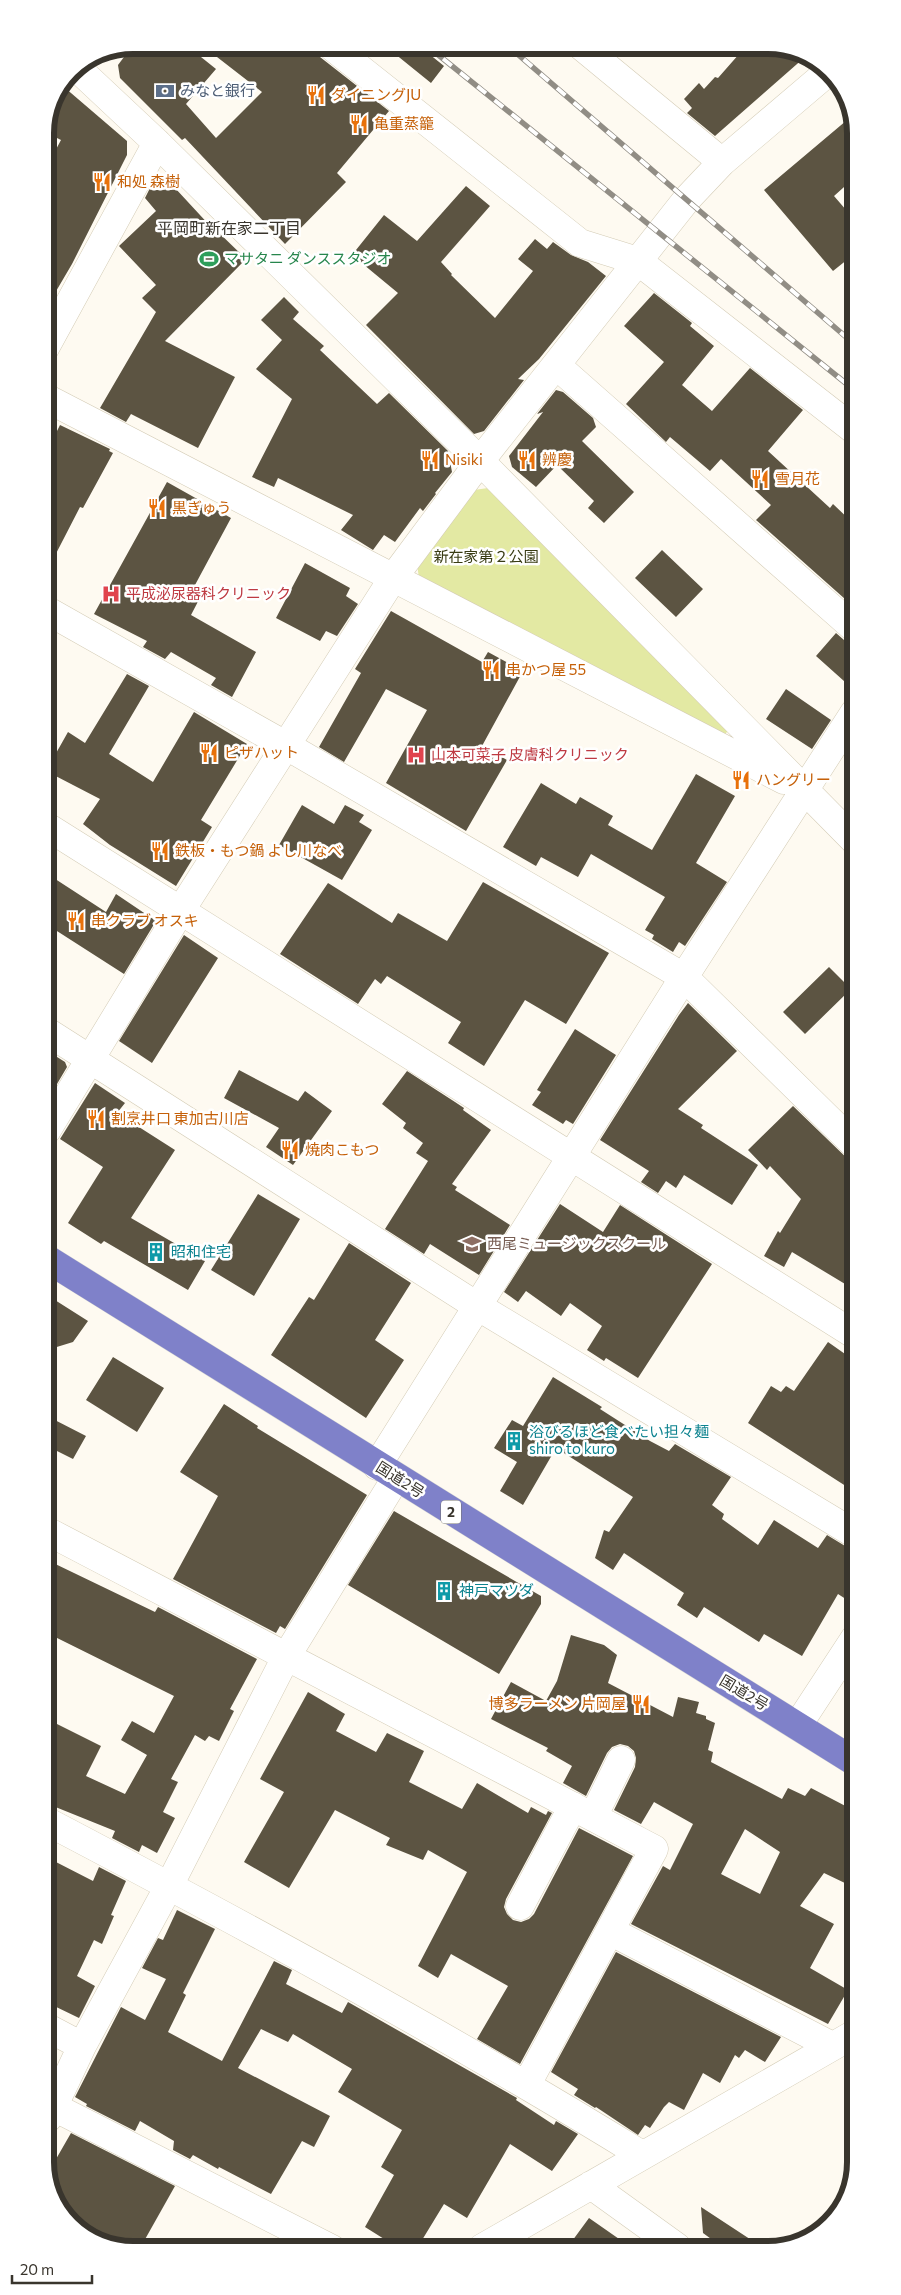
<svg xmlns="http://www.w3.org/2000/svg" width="901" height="2295" font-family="Commissioner,'Noto Sans JP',sans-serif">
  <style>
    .green { fill: #e3e9a3 }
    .building { fill: #5c5442; fill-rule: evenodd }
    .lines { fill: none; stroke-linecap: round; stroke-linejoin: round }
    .minor-casing { stroke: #d4ccb6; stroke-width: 29 }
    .highway-casing { stroke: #d7d7d5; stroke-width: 29 }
    .minor { stroke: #fff; stroke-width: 28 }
    .highway { stroke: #7f81c9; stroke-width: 28 }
    .rail-casing { stroke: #918d85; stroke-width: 5.5 }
    .rail { stroke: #fff; stroke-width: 4; stroke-dasharray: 11; stroke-linecap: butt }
    .labels { text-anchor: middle; stroke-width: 5; stroke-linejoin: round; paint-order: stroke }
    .shield { fill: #fff; stroke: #74726c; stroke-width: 1 }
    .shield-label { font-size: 14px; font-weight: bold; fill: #39352d }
    .service-label { font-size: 15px; fill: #4e5e75; stroke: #fff; text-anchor: start }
    .food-label { font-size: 15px; fill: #c56008; stroke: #fff; text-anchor: start }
    .leisure-label { font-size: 15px; fill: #27864d; stroke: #fff; text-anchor: start }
    .park-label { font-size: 15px; fill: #393c14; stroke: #fff }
    .health-label { font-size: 15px; fill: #be3a42; stroke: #fff; text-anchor: start }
    .education-label { font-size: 15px; fill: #785e54; stroke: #fff; text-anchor: start }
    .culture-label { font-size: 15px; fill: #0d838f; stroke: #fff; text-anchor: start }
    .street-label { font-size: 15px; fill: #39352d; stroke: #fff }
    .neighbourhood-label { font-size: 16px; fill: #39352d; stroke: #fff }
    .rim { fill: none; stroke: #39352d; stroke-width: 6 }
  </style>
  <rect width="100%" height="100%" fill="#fefaf1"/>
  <path class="green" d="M 488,488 L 730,728 L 723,737 L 419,578 L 417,564 L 474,490 Z"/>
  <path class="building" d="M 133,45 L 186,45 L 216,69 L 186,104 L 216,138 L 262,92 L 217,57 L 227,45 L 314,45 L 320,57 L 389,111 L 337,173 L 346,182 L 285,244 L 185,138 L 182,140 L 120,78 L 118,65 Z
    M 384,45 L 418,45 L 444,66 L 431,83 Z
    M 747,45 L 774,45 L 805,57 L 715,136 L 687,113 L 692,108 L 684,99 L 699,83 L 704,89 L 715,77 L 718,78 Z
    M 64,87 L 127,141 L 127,155 L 72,264 L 45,310 L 45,170 L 61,140 L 45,132 L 45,128 Z
    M 853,115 L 853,179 L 834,196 L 853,218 L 853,255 L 833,271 L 764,190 Z
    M 163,175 L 212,228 L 213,227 L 246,259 L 165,341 L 235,377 L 198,448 L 131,414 L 126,422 L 100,408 L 156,312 L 142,298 L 156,285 L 119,246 L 156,211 L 145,198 L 151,186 Z
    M 466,186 L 490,206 L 441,262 L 452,274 L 451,275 L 495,318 L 533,271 L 518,259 L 535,239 L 547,249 L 553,242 L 571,255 L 588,262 L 606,276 L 539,359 L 518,379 L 524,380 L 484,431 L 474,434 L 366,325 L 398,293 L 352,255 L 384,215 L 417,241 Z
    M 654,293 L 692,323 L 690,326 L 714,346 L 682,385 L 712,411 L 750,368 L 803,410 L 768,451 L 830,508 L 833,504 L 854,524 L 854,607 L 756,520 L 771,505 L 721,459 L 710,471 L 670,437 L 666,442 L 626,404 L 664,362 L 624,326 Z
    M 284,297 L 299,312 L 293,319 L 324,346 L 320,350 L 377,404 L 389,393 L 448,451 L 452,472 L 435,493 L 436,494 L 423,511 L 420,508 L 395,542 L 384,535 L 373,550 L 341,530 L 353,515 L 278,478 L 274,487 L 252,477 L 292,399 L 256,369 L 282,340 L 261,320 Z
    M 556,390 L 563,392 L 593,418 L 596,427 L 582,441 L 634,492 L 604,523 L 588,508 L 594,501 L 557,465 L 536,487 L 512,467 L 509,456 L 543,412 L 537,414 Z
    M 46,424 L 57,431 L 60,425 L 110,449 L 109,451 L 113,453 L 83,508 L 80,507 L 46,573 Z
    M 167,482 L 231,518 L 195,585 L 204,590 L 191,615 L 256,652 L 232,697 L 211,685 L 216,678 L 171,652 L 165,659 L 143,647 L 147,641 L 94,614 Z
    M 662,550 L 703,589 L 676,617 L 635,578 Z
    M 305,563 L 350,588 L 346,596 L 358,604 L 337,636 L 326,631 L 320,641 L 276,618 Z
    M 391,611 L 482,662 L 488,652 L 523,671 L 482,746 L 507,760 L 466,831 L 386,783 L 427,710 L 386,689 L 344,762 L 319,747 L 361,673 L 355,669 Z
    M 836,633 L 844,640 L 854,643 L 854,690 L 816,656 Z
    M 127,674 L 149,686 L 109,754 L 153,782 L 194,712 L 247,744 L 201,820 L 212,827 L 176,886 L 110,845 L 83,824 L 100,799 L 46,771 L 68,732 L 85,743 Z
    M 786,689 L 831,720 L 812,749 L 766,719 Z
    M 696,774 L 735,796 L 696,863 L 727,882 L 685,946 L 679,942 L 673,952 L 652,939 L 654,935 L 645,930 L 665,897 L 591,854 L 578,877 L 541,857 L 536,866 L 503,847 L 541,783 L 576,804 L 580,797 L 613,816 L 608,825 L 652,850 Z
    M 302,805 L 334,824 L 345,805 L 364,815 L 359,822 L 372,830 L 342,880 L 279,845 Z
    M 46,873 L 106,912 L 116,894 L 156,921 L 124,974 L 46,924 Z
    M 483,882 L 609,953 L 566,1024 L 525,1000 L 484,1066 L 448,1043 L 461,1022 L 387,976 L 381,984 L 375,979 L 358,1004 L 280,954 L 328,883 L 392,923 L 398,913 L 447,941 Z
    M 184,935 L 218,958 L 152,1063 L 119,1041 Z
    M 829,967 L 851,989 L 805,1034 L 783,1012 Z
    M 688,1003 L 737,1051 L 678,1109 L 703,1125 L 701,1128 L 758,1165 L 732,1205 L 684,1175 L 676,1188 L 666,1181 L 658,1193 L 641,1182 L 649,1171 L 600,1140 L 679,1015 Z
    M 575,1029 L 616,1055 L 573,1124 L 566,1120 L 563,1124 L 532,1105 L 541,1092 L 537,1090 Z
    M 46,1050 L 65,1062 L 67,1067 L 47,1101 Z
    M 239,1070 L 298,1101 L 305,1091 L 332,1111 L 293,1165 L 266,1147 L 279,1128 L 224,1098 Z
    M 407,1071 L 455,1102 L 464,1108 L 463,1110 L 491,1130 L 452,1184 L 457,1187 L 455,1190 L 510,1225 L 479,1275 L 430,1244 L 424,1254 L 385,1229 L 428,1161 L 416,1153 L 423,1143 L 403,1128 L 406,1123 L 382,1104 Z
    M 95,1083 L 125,1103 L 117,1113 L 175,1150 L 131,1218 L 205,1261 L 188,1290 L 104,1241 L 101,1244 L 68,1223 L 103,1167 L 60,1139 Z
    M 793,1106 L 854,1165 L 855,1290 L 792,1252 L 784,1267 L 764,1256 L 778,1231 L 780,1233 L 801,1199 L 770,1166 L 767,1170 L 748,1150 Z
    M 258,1194 L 300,1219 L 254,1296 L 211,1270 Z
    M 560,1204 L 603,1232 L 620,1205 L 712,1264 L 638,1378 L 606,1358 L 604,1361 L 587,1350 L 602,1326 L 570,1303 L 561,1316 L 526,1291 L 518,1302 L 504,1292 Z
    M 349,1243 L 411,1283 L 375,1340 L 404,1360 L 366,1418 L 271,1355 L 309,1297 L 314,1300 Z
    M 47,1295 L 88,1321 L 73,1342 L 47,1350 Z
    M 828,1342 L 855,1361 L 855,1492 L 748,1423 L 771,1386 L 781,1392 L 786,1386 L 794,1391 Z
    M 113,1357 L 164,1388 L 137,1432 L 86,1400 Z
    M 553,1377 L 602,1407 L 600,1409 L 650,1441 L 669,1451 L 675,1444 L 731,1477 L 712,1505 L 724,1514 L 722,1519 L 758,1545 L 774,1520 L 818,1548 L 827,1535 L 855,1552 L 855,1605 L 838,1594 L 802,1656 L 764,1634 L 759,1642 L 704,1607 L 697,1618 L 677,1605 L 684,1593 L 624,1553 L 613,1570 L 595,1558 L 604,1530 L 609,1532 L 633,1497 L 556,1448 L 523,1505 L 500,1491 L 517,1462 L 494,1448 L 512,1420 L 523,1426 Z
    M 224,1404 L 258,1426 L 257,1428 L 367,1495 L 285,1629 L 280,1626 L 276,1633 L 173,1579 L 218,1496 L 180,1472 Z
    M 47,1416 L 86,1436 L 73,1459 L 47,1446 Z
    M 394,1511 L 541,1596 L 541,1604 L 499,1674 L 348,1585 Z
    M 47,1560 L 155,1612 L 158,1607 L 257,1659 L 230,1709 L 234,1711 L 219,1741 L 209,1736 L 205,1741 L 195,1735 L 171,1779 L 178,1782 L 163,1812 L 175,1818 L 157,1853 L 142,1845 L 139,1852 L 112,1838 L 115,1831 L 48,1804 L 48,1791 L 55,1776 L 48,1772 L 47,1719 L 101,1746 L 86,1776 L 125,1794 L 147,1755 L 121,1740 L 132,1721 L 154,1733 L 174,1696 L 47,1633 Z
    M 571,1635 L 604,1645 L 617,1655 L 608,1683 L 673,1717 L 678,1697 L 699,1702 L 696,1713 L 706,1716 L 706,1719 L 715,1723 L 708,1750 L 713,1752 L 711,1762 L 782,1799 L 788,1788 L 805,1796 L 811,1788 L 855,1811 L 856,1872 L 849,1885 L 824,1873 L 800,1906 L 834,1924 L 810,1968 L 848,1990 L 828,2024 L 631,1924 L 663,1866 L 670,1870 L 693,1824 L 654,1802 L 641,1824 L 614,1810 L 635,1767 L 636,1758 L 634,1751 L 628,1746 L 620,1744 L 612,1747 L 607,1753 L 586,1796 L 563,1783 L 572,1766 L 546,1751 L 548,1748 L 491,1719 L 511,1682 L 546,1701 L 557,1681 ZM 745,1829 L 780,1852 L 760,1894 L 721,1874 Z
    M 308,1692 L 345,1714 L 336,1731 L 376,1752 L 387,1733 L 424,1751 L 409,1782 L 462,1809 L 477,1783 L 528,1813 L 531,1807 L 546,1815 L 548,1811 L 552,1813 L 506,1899 L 504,1907 L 507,1914 L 513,1920 L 521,1922 L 529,1919 L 534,1914 L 579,1828 L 633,1856 L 520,2064 L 477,2039 L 508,1986 L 451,1954 L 438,1978 L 418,1966 L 467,1872 L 428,1850 L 423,1860 L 386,1845 L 390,1838 L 335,1810 L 289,1888 L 244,1862 L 284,1792 L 260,1779 Z
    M 54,1861 L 93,1881 L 99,1867 L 126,1881 L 111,1915 L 114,1916 L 102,1944 L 94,1940 L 77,1976 L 95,1986 L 79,2018 L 48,2003 L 48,1875 Z
    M 177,1910 L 215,1929 L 183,1993 L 186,1995 L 168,2032 L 222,2061 L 274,1961 L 292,1970 L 286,1984 L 342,2013 L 348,2002 L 517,2098 L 516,2100 L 554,2125 L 556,2121 L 578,2134 L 552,2171 L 510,2144 L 467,2218 L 444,2204 L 419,2245 L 414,2244 L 411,2249 L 400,2249 L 365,2227 L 394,2175 L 381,2167 L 402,2130 L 338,2092 L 352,2069 L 293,2034 L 288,2042 L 261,2029 L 238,2068 L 330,2116 L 314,2147 L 302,2141 L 271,2194 L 219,2167 L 218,2169 L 193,2155 L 190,2159 L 173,2150 L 174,2141 L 140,2121 L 135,2131 L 86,2106 L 87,2104 L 75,2097 L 121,2007 L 145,2020 L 166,1979 L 142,1968 L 158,1938 L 163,1940 Z
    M 616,1952 L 781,2037 L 765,2062 L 745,2050 L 739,2058 L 735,2055 L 720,2083 L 703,2073 L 684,2110 L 669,2102 L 664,2107 L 650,2128 L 645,2125 L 638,2135 L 596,2107 L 595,2108 L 574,2095 L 578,2089 L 551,2072 Z
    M 71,2133 L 175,2186 L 139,2250 L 127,2250 L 75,2228 L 48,2185 L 48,2173 Z
    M 701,2207 L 762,2247 L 722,2247 L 703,2233 Z
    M 589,2218 L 632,2248 L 567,2248 Z"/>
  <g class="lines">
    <g class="minor-casing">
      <path id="minor" d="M 330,45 L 580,243 L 638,261 L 853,429
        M 580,45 L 722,162
        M 76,67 L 157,143 L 480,461 L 854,840
        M 45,348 L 157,143
        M 556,365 L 854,628
        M 46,398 L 784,780
        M 46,610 L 285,745 L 684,977 L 854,1144
        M 46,826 L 855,1335
        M 46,1031 L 477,1306 L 855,1534
        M 47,1130 L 181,910 L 393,578 L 480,461 L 687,199 L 722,162 L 828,72
        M 377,1466 L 684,977 L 854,713
        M 47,1531 L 654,1849 L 527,2084
        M 798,1725 L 855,1638
        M 593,1817 L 621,1760
        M 48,1822 C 248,1927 449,2036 642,2155
        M 520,1906 L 573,1806
        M 610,1931 L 832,2046
        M 48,2028 L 82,2046
        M 48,2104 L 332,2249
        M 48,2118 L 82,2046 L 169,1886 L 286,1657 L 396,1478
        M 591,2185 L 677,2247
        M 482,2248 L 856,2033"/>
    </g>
    <g class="highway-casing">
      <path id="highway" d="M 47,1259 L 855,1762"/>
    </g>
    <use href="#minor" class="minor"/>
    <use href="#highway" class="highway"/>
    <g class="rail-casing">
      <path id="rail" d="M 426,45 L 853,389
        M 507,45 L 853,343"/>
    </g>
    <use href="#rail" class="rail"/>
  </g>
  <defs>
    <g id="bank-bare" transform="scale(1.5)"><path d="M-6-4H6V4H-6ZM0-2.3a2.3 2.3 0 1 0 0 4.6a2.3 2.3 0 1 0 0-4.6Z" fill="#5c6f8a" stroke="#fff" stroke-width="2.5" paint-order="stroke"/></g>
    <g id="restaurant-bare" transform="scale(1.5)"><path d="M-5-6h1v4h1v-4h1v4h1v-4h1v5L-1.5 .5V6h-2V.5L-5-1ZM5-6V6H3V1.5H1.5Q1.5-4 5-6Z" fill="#e8710a" stroke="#fff" stroke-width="2.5" paint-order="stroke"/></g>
    <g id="stadium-bare" transform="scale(1.5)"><path d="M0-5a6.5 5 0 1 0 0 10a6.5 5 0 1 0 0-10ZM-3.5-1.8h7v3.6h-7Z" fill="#2e9e5b" stroke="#fff" stroke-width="2.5" paint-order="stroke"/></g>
    <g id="hospital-bare" transform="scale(1.5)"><path d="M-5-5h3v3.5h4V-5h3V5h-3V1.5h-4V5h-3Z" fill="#e0444e" stroke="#fff" stroke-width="2.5" paint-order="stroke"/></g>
    <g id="school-bare" transform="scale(1.5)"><path d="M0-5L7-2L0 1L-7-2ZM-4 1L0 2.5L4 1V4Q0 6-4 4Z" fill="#8d6e63" stroke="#fff" stroke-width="2.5" paint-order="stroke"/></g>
    <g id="building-bare" transform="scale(1.5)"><path d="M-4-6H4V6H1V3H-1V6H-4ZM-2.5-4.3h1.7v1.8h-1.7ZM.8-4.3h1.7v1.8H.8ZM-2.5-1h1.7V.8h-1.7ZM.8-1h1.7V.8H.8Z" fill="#0f9aa8" stroke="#fff" stroke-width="2.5" paint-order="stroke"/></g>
  </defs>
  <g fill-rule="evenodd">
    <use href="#bank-bare" x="165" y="91"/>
    <use href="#restaurant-bare" x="316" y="95"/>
    <use href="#restaurant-bare" x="359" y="124"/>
    <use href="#restaurant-bare" x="102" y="182"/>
    <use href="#stadium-bare" x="209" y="259"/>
    <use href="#restaurant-bare" x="430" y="460"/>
    <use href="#restaurant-bare" x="527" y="460"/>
    <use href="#restaurant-bare" x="760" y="479"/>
    <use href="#restaurant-bare" x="157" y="508"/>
    <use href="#hospital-bare" x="111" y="594"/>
    <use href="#restaurant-bare" x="491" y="670"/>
    <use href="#restaurant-bare" x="209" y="753"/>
    <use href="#hospital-bare" x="416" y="755"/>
    <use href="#restaurant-bare" x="741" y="780"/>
    <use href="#restaurant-bare" x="160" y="851"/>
    <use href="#restaurant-bare" x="76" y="921"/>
    <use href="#restaurant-bare" x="96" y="1119"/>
    <use href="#restaurant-bare" x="290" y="1150"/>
    <use href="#school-bare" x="472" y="1244"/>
    <use href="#building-bare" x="156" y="1252"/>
    <use href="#building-bare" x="514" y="1441"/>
    <use href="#building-bare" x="444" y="1591"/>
    <use href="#restaurant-bare" x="641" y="1704"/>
  </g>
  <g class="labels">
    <rect class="shield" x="441" y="1500.5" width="20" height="23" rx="4"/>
    <g class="shield-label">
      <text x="451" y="1517">2</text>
    </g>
    <g class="service-label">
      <text x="180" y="96">みなと銀行</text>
    </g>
    <g class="food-label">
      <text x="331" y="100">ダイニングJU</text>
      <text x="374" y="129">亀重蒸籠</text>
      <text x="117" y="187">和処 森樹</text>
      <text x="445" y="465">Nisiki</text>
      <text x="542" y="465">辨慶</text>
      <text x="775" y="484">雪月花</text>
      <text x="172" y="513">黒ぎゅう</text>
      <text x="506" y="675">串かつ屋 55</text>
      <text x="224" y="758">ピザハット</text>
      <text x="756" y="785">ハングリー</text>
      <text x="175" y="856">鉄板・もつ鍋 よし川なべ</text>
      <text x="91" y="926">串クラブ オスキ</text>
      <text x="111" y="1124">割烹井口 東加古川店</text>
      <text x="305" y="1155">焼肉こもつ</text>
      <text x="626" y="1709" text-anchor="end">博多ラーメン 片岡屋</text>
    </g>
    <g class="leisure-label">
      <text x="224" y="264">マサタニ ダンススタジオ</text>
    </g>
    <g class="park-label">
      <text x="486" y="562">新在家第２公園</text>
    </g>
    <g class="health-label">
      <text x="126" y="599">平成泌尿器科クリニック</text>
      <text x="431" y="760">山本可菜子 皮膚科クリニック</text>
    </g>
    <g class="education-label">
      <text x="487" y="1249">西尾ミュージックスクール</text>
    </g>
    <g class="culture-label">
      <text x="171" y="1257">昭和住宅</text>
      <text x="529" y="1437">浴びるほど食べたい担々麺<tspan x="529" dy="17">shiro to kuro</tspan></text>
      <text x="459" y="1596">神戸マツダ</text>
    </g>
    <g class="street-label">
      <text transform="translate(400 1480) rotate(32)" y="5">国道2号</text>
      <text transform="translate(744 1693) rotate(31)" y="5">国道2号</text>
    </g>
    <g class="neighbourhood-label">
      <text x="229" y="234">平岡町新在家二丁目</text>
    </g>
  </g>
  <path d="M0 0H901V2295H0ZM133 54H768A79 79 0 0 1 847 133V2162A79 79 0 0 1 768 2241H133A79 79 0 0 1 54 2162V133A79 79 0 0 1 133 54Z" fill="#fff" fill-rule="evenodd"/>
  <path class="rim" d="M133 54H768A79 79 0 0 1 847 133V2162A79 79 0 0 1 768 2241H133A79 79 0 0 1 54 2162V133A79 79 0 0 1 133 54Z"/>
  <path d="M12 2275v8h80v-8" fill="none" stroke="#39352d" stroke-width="2.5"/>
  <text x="20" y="2275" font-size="15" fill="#39352d" stroke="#ffffff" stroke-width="4" paint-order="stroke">20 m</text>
</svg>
